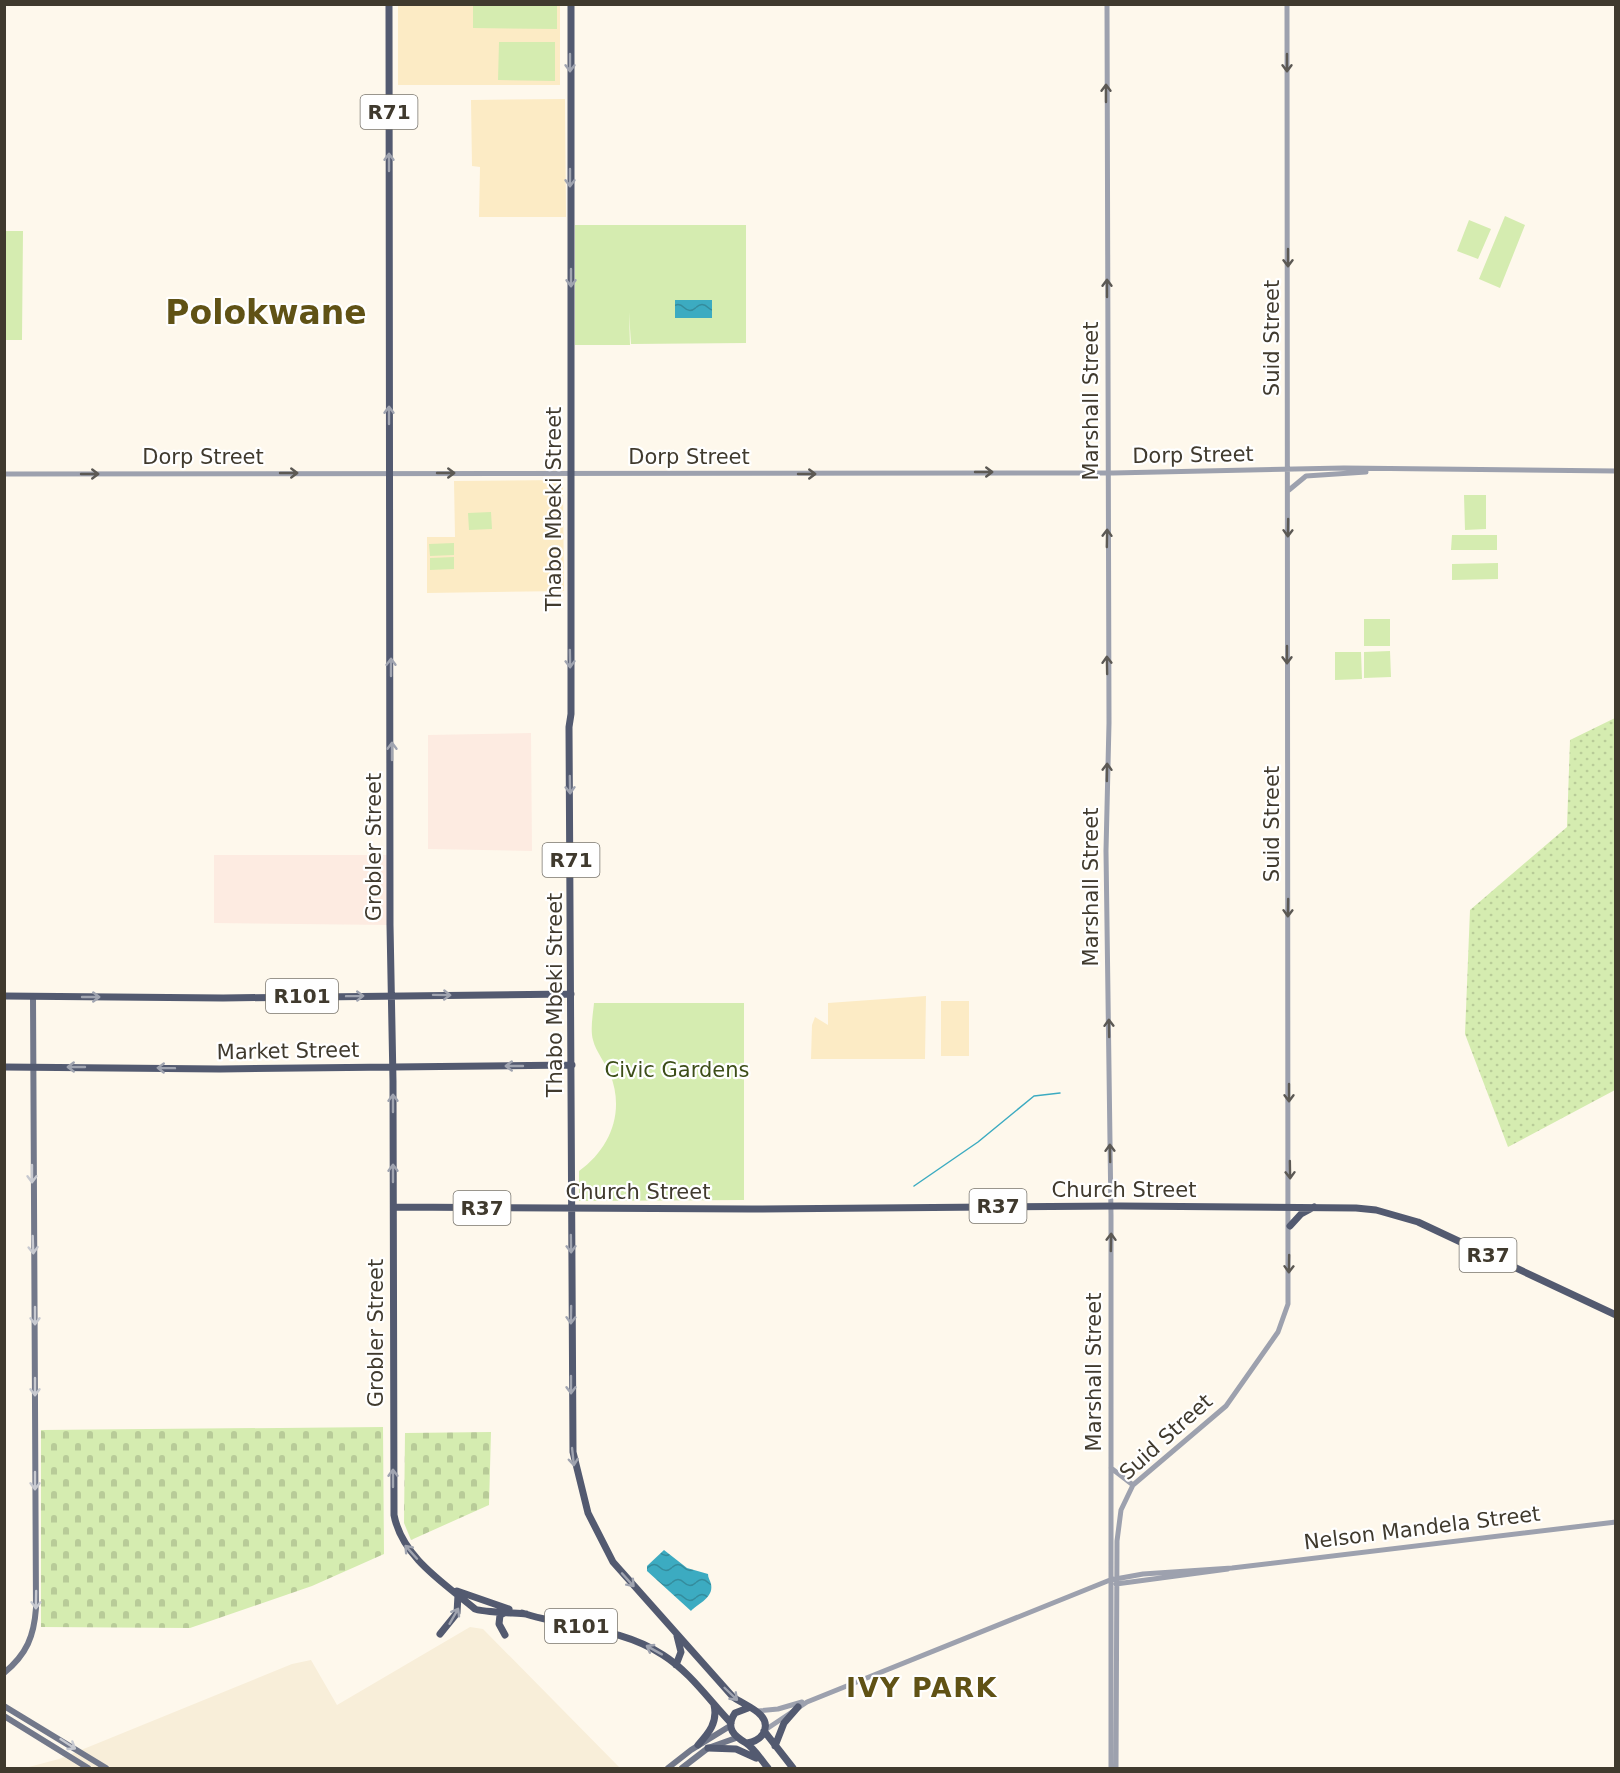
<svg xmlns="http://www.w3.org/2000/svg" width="1620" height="1773" font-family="'DejaVu Sans',sans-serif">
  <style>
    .commercial { fill: #fdebe1 }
    .industrial { fill: #f8eed9 }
    .built { fill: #fcebc5 }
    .grass { fill: url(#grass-dots) }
    .cemetery { fill: url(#cemetery-stones) }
    .green { fill: #d5ecb0 }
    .water { fill: url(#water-waves) }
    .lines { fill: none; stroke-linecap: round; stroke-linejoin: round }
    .stream { stroke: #3cabc1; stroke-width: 1.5 }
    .tertiary { stroke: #9da1ae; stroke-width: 5 }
    .secondary { stroke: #72788a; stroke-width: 6 }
    .primary { stroke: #535a70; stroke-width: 7 }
    .oneway { stroke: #a0a4b0 }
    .oneway2 { stroke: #5c5954 }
    .oneway3 { stroke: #c7c9d0 }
    .labels { text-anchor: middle; stroke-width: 4.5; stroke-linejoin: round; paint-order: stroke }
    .shield { fill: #fff; stroke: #79756d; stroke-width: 1.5 }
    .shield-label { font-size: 20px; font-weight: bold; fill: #403a2e }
    .street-label { font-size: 21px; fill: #403a2e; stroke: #fff }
    .park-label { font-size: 21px; fill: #3d4e19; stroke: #fff }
    .district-label { font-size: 27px; font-weight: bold; letter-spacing: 1.5px; fill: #605215; stroke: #fff }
    .town-label { font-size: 33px; font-weight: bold; fill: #605215; stroke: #fff }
  </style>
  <defs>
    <pattern id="grass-dots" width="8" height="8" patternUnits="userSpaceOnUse" patternTransform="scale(1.5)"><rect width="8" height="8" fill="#d5ecb0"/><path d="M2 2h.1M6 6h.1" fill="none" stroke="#b8cb98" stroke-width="1.8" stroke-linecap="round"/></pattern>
    <pattern id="cemetery-stones" width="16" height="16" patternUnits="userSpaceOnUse" patternTransform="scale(1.5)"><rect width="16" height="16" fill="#d5ecb0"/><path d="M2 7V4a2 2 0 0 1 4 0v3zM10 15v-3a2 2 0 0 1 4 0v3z" fill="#b8cb98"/></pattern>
    <pattern id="water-waves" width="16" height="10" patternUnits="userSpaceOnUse" patternTransform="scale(1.5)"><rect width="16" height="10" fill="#3cabc1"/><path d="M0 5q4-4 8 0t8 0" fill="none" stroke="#348c9d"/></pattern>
  </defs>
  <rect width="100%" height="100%" fill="#fef8ec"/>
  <path class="commercial" d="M 531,733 L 532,851 L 428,849 L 428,735 Z
    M 214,855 L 390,855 L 389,925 L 214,923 Z"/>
  <path class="industrial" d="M 470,1627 L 483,1629 L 620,1768 L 25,1768 L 59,1759 L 292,1664 L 311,1660 L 337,1705 Z"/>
  <path class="built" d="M 398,5 L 560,5 L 560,85 L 398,85 Z
    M 565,99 L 566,217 L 479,217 L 480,167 L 472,166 L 471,100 Z
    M 563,480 L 564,591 L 427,593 L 427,537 L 455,537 L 454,481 Z
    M 926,996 L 925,1059 L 811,1059 L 812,1025 L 815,1017 L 828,1025 L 828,1003 Z
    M 941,1001 L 969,1001 L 969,1056 L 941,1056 Z"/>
  <path class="grass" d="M 1615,718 L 1615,1090 L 1508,1147 L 1465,1034 L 1470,910 L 1567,827 L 1570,740 Z"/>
  <path class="cemetery" d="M 383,1427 L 384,1554 L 312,1586 L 190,1628 L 41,1627 L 41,1430 Z
    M 491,1432 L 489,1505 L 411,1540 L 404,1523 L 405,1433 Z"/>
  <path class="green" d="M 473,5 L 557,5 L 557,29 L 473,28 Z
    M 499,42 L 555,42 L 555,81 L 498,80 Z
    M 1505,216 L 1525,225 L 1500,288 L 1479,279 Z
    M 1469,220 L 1491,229 L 1478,259 L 1457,251 Z
    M 575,225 L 746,225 L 746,343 L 631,344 L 629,312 L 630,345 L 575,345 Z
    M 5,231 L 23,231 L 22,340 L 5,340 Z
    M 1464,495 L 1486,495 L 1486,529 L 1465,530 Z
    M 491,512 L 492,529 L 469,530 L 468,513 Z
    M 1452,535 L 1497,535 L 1497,550 L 1451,550 Z
    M 454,543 L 454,555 L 430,556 L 429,544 Z
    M 454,557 L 454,569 L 430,570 L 430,558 Z
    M 1498,563 L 1498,579 L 1452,580 L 1452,564 Z
    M 1364,619 L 1390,619 L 1390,646 L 1364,646 Z
    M 1390,651 L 1391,677 L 1364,678 L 1364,652 Z
    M 1335,652 L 1361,652 L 1362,679 L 1335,680 Z
    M 594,1003 L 744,1003 L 744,1200 L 579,1201 L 579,1171 C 611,1148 625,1111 610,1074 C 605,1062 596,1052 593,1040 C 590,1030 593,1014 594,1003 Z"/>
  <path class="water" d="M 675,300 L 712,300 L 712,318 L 675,318 Z
    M 664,1550 L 687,1568 L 708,1574 C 708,1578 710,1580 711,1584 C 714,1598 697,1604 691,1611 L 647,1571 L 647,1566 Z"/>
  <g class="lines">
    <path class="stream" d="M 914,1186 L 978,1142 L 1034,1096 L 1060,1093"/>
    <path class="tertiary" d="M 1107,4 L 1109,723 L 1106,851 L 1111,1215 L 1111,1768
      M 4,474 L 1113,473 L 1344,468 L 1616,471
      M 1289,490 L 1306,476 L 1366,472
      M 1111,1468 L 1133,1485
      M 1116,1584 L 1228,1569
      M 758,1711 L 778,1709 L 802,1702
      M 765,1730 L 807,1702 L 1110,1580 L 1143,1574 L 1232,1568 L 1616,1522
      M 1116,1768 L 1117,1541 L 1121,1510 L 1133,1485 L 1226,1406 L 1278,1332 L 1288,1304 L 1287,4"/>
    <path class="secondary" d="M 4,1673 C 27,1654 34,1636 36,1608 L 33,996
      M 4,1706 L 106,1768
      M 4,1716 L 88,1768
      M 668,1768 L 691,1750 L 730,1726
      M 682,1768 L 708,1748 L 736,1738"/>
    <path class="primary" d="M 389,4 L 390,925 L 393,1081 L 394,1515 C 402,1557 444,1583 475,1609 C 480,1612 516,1613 526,1614
      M 571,4 L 571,714 L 569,727 L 573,1452 L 588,1513 L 613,1562 L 733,1697 C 745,1706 774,1714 763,1734 C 759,1740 753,1742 747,1743
      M 4,996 L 223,998 L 571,994
      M 4,1067 L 220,1069 L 572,1065
      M 394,1207 L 751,1209 L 1120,1206 L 1356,1208 L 1376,1210 L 1418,1222 L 1616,1315
      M 1290,1226 L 1301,1214 L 1314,1207
      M 457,1591 L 509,1609
      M 522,1613 C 569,1628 620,1627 663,1655 C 690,1672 709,1700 731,1723
      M 440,1634 L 457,1613 L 458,1595
      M 505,1635 L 499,1624 L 500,1615 L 506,1612
      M 676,1665 L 681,1652 L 677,1636
      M 748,1708 L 735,1713 C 725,1728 734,1736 746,1743 C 754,1748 762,1761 768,1768
      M 764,1731 L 793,1768
      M 698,1745 C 709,1733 718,1722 714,1705
      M 775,1746 L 784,1723 L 798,1707
      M 708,1748 L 736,1749 L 756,1758"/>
  </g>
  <defs><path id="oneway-shaft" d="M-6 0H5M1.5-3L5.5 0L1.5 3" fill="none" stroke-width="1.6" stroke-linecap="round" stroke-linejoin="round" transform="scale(1.5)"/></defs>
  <g class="oneway">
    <use href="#oneway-shaft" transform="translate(570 63) rotate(90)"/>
    <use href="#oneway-shaft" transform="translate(389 162) rotate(-90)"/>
    <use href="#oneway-shaft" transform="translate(570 178) rotate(90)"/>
    <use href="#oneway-shaft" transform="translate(571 278) rotate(90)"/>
    <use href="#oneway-shaft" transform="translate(389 415) rotate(-90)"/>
    <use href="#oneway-shaft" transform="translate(570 659) rotate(89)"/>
    <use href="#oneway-shaft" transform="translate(391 667) rotate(-90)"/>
    <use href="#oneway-shaft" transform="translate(392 751) rotate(-90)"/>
    <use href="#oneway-shaft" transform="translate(570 785) rotate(89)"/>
    <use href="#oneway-shaft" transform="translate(442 995) rotate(1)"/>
    <use href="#oneway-shaft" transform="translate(355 996) rotate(-1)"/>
    <use href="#oneway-shaft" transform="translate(91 997)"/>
    <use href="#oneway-shaft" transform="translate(514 1066) rotate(180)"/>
    <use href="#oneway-shaft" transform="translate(76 1067) rotate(-180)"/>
    <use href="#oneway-shaft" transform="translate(166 1068) rotate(-179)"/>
    <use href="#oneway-shaft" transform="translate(393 1103) rotate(-90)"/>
    <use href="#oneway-shaft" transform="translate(393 1173) rotate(-90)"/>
    <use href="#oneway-shaft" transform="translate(571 1244) rotate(89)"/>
    <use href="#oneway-shaft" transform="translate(571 1315) rotate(91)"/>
    <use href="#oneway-shaft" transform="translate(571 1385) rotate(90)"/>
    <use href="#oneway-shaft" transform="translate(573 1457) rotate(84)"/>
    <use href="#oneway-shaft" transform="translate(393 1478) rotate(-90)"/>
    <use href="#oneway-shaft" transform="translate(411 1552) rotate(-132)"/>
    <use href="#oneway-shaft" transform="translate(628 1580) rotate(48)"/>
    <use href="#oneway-shaft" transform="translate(454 1616) rotate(-60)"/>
    <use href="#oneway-shaft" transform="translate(654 1650) rotate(-151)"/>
    <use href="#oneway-shaft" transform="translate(731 1694) rotate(44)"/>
  </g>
  <g class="oneway2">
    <use href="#oneway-shaft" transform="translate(1287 63) rotate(90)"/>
    <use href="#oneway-shaft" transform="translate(1106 93) rotate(-90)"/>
    <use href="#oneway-shaft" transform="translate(1288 258) rotate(90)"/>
    <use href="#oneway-shaft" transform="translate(1107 288) rotate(-90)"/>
    <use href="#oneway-shaft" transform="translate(984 472)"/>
    <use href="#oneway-shaft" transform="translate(289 473)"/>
    <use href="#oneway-shaft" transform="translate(446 473)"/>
    <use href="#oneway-shaft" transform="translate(90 474)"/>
    <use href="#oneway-shaft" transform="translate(807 474)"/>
    <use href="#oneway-shaft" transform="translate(1288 528) rotate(91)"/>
    <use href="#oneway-shaft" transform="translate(1107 538) rotate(-89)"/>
    <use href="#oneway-shaft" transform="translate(1287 655) rotate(90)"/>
    <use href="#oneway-shaft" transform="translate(1107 665) rotate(-91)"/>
    <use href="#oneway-shaft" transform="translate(1107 772) rotate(-89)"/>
    <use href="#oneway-shaft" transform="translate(1288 908) rotate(91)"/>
    <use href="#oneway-shaft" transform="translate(1109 1028) rotate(-91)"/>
    <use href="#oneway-shaft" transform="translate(1289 1093) rotate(90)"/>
    <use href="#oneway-shaft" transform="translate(1110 1153) rotate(-91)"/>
    <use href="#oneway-shaft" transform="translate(1290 1170) rotate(89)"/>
    <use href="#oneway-shaft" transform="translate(1111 1242) rotate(-89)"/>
    <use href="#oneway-shaft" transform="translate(1289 1264) rotate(91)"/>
  </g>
  <g class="oneway3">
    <use href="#oneway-shaft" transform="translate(32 1174) rotate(90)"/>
    <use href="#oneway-shaft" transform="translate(33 1245) rotate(88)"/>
    <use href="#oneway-shaft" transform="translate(35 1316) rotate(90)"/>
    <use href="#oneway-shaft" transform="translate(35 1387) rotate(90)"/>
    <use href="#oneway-shaft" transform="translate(35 1481) rotate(90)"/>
    <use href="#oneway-shaft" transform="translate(36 1600) rotate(91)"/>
    <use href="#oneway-shaft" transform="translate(68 1744) rotate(33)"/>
  </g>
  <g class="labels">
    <g class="shield">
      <rect x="360.5" y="95" width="57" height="34" rx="4.5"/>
      <rect x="542.5" y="843" width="57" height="34" rx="4.5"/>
      <rect x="266" y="979" width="72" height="34" rx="4.5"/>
      <rect x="969.5" y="1189" width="57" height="34" rx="4.5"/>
      <rect x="453.5" y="1191" width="57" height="34" rx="4.5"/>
      <rect x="1459.5" y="1238" width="57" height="34" rx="4.5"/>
      <rect x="545" y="1609" width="72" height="34" rx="4.5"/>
    </g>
    <g class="shield-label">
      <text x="389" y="119">R71</text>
      <text x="571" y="867">R71</text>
      <text x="302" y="1003">R101</text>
      <text x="998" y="1213">R37</text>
      <text x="482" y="1215">R37</text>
      <text x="1488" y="1262">R37</text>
      <text x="581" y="1633">R101</text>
    </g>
    <g class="street-label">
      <text transform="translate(1272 338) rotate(-90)" y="7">Suid Street</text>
      <text transform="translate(1091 401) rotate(-90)" y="7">Marshall Street</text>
      <text transform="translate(1193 455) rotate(-1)" y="7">Dorp Street</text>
      <text x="203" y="464">Dorp Street</text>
      <text x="689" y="464">Dorp Street</text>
      <text transform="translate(554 509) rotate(-90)" y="7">Thabo Mbeki Street</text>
      <text transform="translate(1272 824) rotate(-90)" y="7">Suid Street</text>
      <text transform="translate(374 847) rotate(-90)" y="7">Grobler Street</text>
      <text transform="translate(1091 887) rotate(-90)" y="7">Marshall Street</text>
      <text transform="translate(555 995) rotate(-90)" y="7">Thabo Mbeki Street</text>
      <text transform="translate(288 1051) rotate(-1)" y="7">Market Street</text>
      <text x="1124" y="1197">Church Street</text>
      <text x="638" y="1199">Church Street</text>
      <text transform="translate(376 1333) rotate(-90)" y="7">Grobler Street</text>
      <text transform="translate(1094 1372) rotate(-90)" y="7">Marshall Street</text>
      <text transform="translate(1166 1437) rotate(-42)" y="7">Suid Street</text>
      <text transform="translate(1422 1528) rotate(-7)" y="7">Nelson Mandela Street</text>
    </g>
    <g class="park-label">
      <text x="677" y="1077">Civic Gardens</text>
    </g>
    <g class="district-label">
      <text x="922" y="1697">IVY PARK</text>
    </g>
    <g class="town-label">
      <text x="266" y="324">Polokwane</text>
    </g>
  </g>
  <rect width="1620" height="1773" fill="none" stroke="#403a2e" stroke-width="12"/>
</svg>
